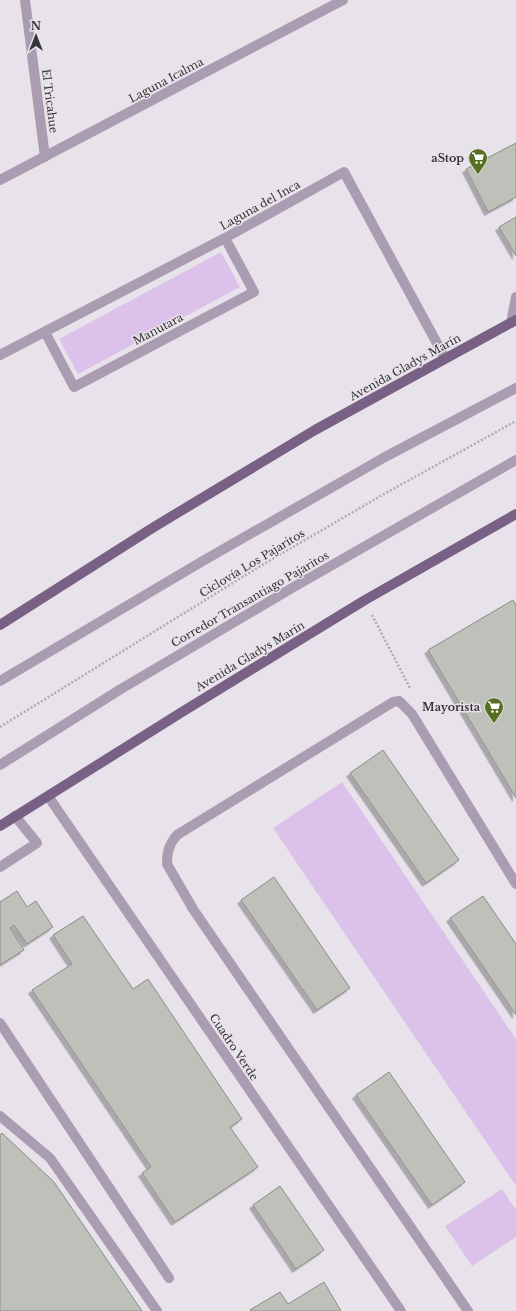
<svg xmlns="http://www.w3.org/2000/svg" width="516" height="1311" font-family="'Libre Baskerville',serif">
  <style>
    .green { fill: #dcc2ea }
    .building { fill: #bec1ba; stroke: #8a8d86; filter: url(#shadow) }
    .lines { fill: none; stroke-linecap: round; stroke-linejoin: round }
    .path { stroke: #afabb1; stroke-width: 2.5; stroke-dasharray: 2 2; stroke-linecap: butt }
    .lane { stroke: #aa9db1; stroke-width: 10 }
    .street { stroke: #aa9db1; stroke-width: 10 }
    .primary { stroke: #786184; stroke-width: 10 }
    .labels { text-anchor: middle; stroke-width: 3; stroke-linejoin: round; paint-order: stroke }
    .street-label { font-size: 11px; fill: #353436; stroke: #e8e3ea }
    .poi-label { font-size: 11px; font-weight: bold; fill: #353436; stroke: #e8e3ea; text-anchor: end }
  </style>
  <defs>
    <filter id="shadow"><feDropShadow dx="-3.5" dy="3.5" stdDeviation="0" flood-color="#0004"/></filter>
  </defs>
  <rect width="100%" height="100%" fill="#e8e3ea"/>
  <path class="green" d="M 221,252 L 240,287 L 78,374 L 59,339 Z
    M 342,782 L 516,1039 L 516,1186 L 273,828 Z
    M 502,1189 L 516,1210 L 516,1237 L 472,1266 L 445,1226 Z"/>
  <path class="building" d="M 516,143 L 516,197 L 488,212 L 466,169 Z
    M 516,217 L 516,256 L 499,227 Z
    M 513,600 L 516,605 L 516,798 L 428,650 Z
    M 383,750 L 459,860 L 426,883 L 350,773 Z
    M 274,877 L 350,988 L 317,1010 L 241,900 Z
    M 17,891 L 27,907 L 36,901 L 53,927 L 27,944 L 14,925 L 10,928 L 24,950 L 0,965 L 0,902 Z
    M 483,896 L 516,944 L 516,1015 L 450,918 Z
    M 83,916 L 133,989 L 148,979 L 242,1119 L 230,1127 L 258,1167 L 175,1222 L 142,1173 L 151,1167 L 32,990 L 72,964 L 53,935 Z
    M 389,1072 L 465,1182 L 432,1205 L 356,1095 Z
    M 2,1133 L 54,1182 L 142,1311 L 0,1311 L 0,1135 Z
    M 280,1186 L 324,1250 L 296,1269 L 253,1205 Z
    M 324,1282 L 341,1311 L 251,1311 L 250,1310 L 280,1292 L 288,1304 Z"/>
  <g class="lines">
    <path class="path" d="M 372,615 L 410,688
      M 0,727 L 257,568 L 384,494 L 516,421"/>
    <path class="lane" d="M 511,323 L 516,297
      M 0,681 L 201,562 L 385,457 L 516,388
      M 0,765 L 121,689 L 292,588 L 516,460
      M 0,867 L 37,843 L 15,816
      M 0,1023 L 169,1278
      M 0,1116 L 50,1158 L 157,1311
      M 468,1311 L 193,909 L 167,864 C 167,852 169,844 177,835 L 393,702 L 399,701 L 412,714 L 516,884"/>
    <path class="street" d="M 25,0 L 45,157
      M 0,180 L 343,0
      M 45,332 L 74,387 L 254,292 L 225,238
      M 0,355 L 225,238 L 344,172 L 445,358
      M 48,796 L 401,1311"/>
    <path class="primary" d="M 0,625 L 154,527 L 315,430 L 516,320
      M 0,826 L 182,712 L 365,600 L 516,514"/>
  </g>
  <defs>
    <g id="supermarket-pin" transform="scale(1)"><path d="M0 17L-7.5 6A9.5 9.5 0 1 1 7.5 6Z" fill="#566f21" stroke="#e8e3ea"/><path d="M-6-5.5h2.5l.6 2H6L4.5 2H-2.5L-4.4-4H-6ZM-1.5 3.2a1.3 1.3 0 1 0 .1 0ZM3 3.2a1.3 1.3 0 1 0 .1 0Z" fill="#fff"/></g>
  </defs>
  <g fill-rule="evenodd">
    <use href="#supermarket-pin" x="478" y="158"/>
    <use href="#supermarket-pin" x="494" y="707"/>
  </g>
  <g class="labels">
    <g class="street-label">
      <text transform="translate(166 80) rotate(-28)" y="4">Laguna Icalma</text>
      <text transform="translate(50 101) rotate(83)" y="4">El Tricahue</text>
      <text transform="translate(260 205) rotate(-29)" y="4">Laguna del Inca</text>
      <text transform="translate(158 329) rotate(-28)" y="4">Manutara</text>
      <text transform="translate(405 367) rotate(-29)" y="4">Avenida Gladys Marín</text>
      <text transform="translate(252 563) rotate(-31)" y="4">Ciclovía Los Pajaritos</text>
      <text transform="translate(250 599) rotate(-30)" y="4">Corredor Transantiago Pajaritos</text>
      <text transform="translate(250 656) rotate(-31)" y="4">Avenida Gladys Marín</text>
      <text transform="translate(234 1047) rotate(56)" y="4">Cuadro Verde</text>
    </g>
    <g class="poi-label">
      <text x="464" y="162">aStop</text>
      <text x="480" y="711">Mayorista</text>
    </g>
  </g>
  <g transform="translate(36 36)" stroke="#e8e3ea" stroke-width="3" paint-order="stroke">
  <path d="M0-3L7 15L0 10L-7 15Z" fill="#353436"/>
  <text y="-6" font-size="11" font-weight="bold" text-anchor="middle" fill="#353436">N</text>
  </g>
</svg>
